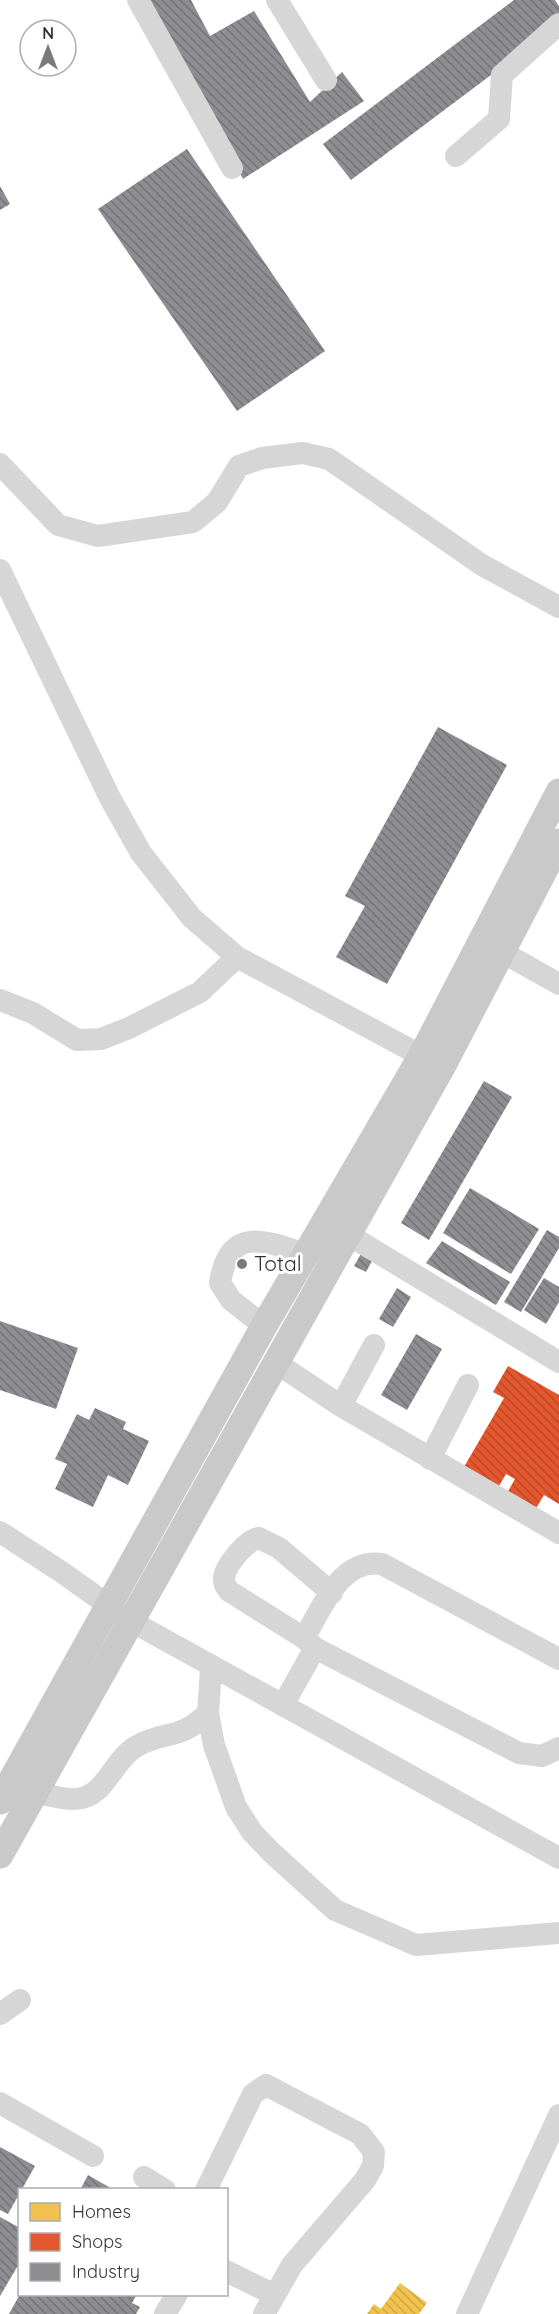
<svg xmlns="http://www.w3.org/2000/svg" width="559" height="2314" font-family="Quicksand,sans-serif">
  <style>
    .homes { fill: url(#homes-back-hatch) }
    .shops { fill: url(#shops-back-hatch) }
    .industry { fill: url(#industry-back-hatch) }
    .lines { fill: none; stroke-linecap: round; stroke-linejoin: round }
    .minor { stroke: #d6d6d6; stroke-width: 22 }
    .major { stroke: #c9c9c9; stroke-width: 27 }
    .poi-dot { fill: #7a7a7a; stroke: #fff; stroke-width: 2 }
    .labels { text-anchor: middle; stroke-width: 6; stroke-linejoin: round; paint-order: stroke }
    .poi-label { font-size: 21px; fill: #323232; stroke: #fff; text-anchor: start }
  </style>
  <defs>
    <pattern id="homes-back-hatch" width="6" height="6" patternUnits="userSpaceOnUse" patternTransform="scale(1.5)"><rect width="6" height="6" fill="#f2c14e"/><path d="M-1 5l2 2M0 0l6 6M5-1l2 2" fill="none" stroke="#d0a645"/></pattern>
    <pattern id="shops-back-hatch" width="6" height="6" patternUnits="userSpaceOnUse" patternTransform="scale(1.5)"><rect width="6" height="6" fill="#e4572e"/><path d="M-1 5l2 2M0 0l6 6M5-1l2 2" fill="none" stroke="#b94928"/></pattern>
    <pattern id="industry-back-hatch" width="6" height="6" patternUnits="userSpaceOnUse" patternTransform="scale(1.5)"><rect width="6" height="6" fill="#8d8d92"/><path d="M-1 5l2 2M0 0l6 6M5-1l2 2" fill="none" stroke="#747478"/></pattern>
  </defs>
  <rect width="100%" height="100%" fill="#fff"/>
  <path class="homes" d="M 400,2283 L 427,2303 L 419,2314 L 367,2314 L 374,2304 L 381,2309 Z"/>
  <path class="shops" d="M 508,1366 L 559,1395 L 559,1504 L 544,1495 L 535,1510 L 507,1493 L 515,1479 L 506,1474 L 499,1486 L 464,1467 L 504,1398 L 493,1392 Z"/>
  <path class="industry" d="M 148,0 L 191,0 L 210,36 L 254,11 L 310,102 L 342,72 L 364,101 L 243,179 Z
    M 514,0 L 555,0 L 559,6 L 559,15 L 527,48 L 351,180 L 323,144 Z
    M 187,149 L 325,351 L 237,411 L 98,209 Z
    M 0,186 L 10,204 L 0,210 Z
    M 438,727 L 507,765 L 387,984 L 336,957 L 365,906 L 345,896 Z
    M 484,1081 L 512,1097 L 429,1240 L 401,1223 Z
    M 470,1188 L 539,1229 L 511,1274 L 443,1233 Z
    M 547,1230 L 559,1237 L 559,1248 L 521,1312 L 504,1302 Z
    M 442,1241 L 510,1282 L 496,1305 L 426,1263 Z
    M 362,1252 L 373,1259 L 366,1272 L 354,1266 Z
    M 544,1278 L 559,1287 L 559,1302 L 546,1324 L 524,1310 Z
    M 397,1288 L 411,1297 L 393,1327 L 379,1319 Z
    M 0,1321 L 78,1348 L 56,1409 L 0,1390 Z
    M 416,1334 L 442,1349 L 407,1410 L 381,1395 Z
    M 95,1408 L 126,1422 L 123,1429 L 149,1441 L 128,1485 L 108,1475 L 93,1507 L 55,1489 L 67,1464 L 55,1459 L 77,1414 L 89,1420 Z
    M 0,2147 L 35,2166 L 8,2214 L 0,2210 Z
    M 88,2175 L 114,2190 L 80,2190 Z
    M 0,2217 L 20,2228 L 20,2262 L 0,2296 Z
    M 20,2294 L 137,2294 L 132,2303 L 140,2307 L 136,2314 L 9,2314 Z"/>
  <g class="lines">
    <path class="minor" d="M 138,0 L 232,168
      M 277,0 L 326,80
      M 456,156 L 499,119 L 502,75 L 559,24
      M 0,464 L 58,525 L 98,536 L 193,522 L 217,502 L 239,466 L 262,458 L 303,453 L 329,459 L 482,565 L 559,607
      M 0,570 L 110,798 L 141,853 L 192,918 L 237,957 L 435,1063
      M 502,952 L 559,984
      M 0,1000 L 33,1013 L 77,1040 L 101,1039 L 129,1028 L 200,992 L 237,957
      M 347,1234 L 559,1362
      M 264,1326 L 231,1300 L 220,1283 C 229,1224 266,1241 308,1255
      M 275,1362 L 341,1406 L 559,1533
      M 341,1406 L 374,1345
      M 430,1459 L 468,1385
      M 0,1532 L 63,1573 L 129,1620 L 559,1858
      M 332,1593 L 279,1548 L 259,1538 C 247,1539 226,1565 224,1577 C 223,1583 226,1587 229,1591 L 304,1638 L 315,1648 L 519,1753 L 542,1756 L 559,1748
      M 304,1638 C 323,1607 340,1558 382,1564 L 559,1659
      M 211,1668 L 208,1713 L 214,1745 L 236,1807 L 252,1832 L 271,1852 L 335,1910 L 416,1945 L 559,1933
      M 283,1705 L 315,1648
      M 35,1791 C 48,1796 72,1802 85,1797 C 106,1791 116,1757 137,1746 C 166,1730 179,1741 208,1713
      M 0,2014 L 20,2000
      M 0,2103 L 93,2156
      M 144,2177 L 165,2190
      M 206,2190 L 253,2094 L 266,2085 L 360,2134 L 374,2152 L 373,2166 L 365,2180 L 292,2265 L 264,2314
      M 226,2271 L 275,2295
      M 165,2314 L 177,2294
      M 467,2314 L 559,2115"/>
    <path class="major" d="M 0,1801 L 264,1326 L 422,1055 L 559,792
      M 0,1855 L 442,1067 L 559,842"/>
  </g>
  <circle class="poi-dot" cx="242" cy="1264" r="6"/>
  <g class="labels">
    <g class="poi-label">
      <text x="254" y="1271">Total</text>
    </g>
  </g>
  <rect x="18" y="2188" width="210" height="108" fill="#ffffff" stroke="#adadad" stroke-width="1.5"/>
  <rect x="30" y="2203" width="30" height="18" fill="#f2c14e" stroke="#adadad" stroke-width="1.5"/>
  <text x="72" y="2218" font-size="18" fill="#323232">Homes</text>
  <rect x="30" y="2233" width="30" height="18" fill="#e4572e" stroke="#adadad" stroke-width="1.5"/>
  <text x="72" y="2248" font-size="18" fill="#323232">Shops</text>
  <rect x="30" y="2263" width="30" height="18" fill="#8d8d92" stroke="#adadad" stroke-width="1.5"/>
  <text x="72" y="2278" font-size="18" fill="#323232">Industry</text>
  <g transform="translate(48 48)"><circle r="28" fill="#ffffff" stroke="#adadad" stroke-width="1.5"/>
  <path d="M0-4.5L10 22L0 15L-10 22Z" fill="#7a7a7a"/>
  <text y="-9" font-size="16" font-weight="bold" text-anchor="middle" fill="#323232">N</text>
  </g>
</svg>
